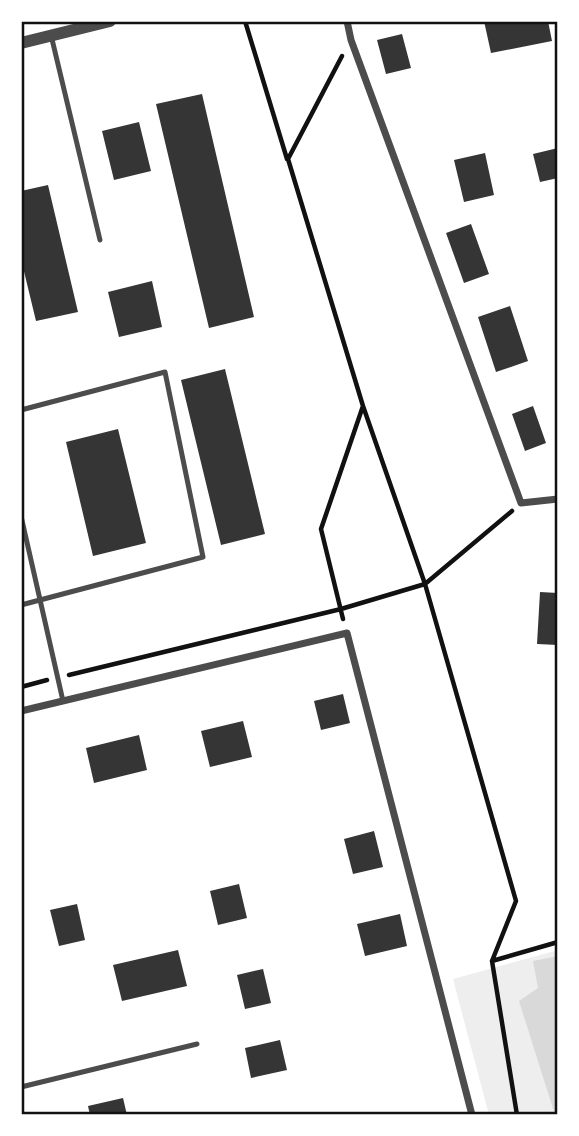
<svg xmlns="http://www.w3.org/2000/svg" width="579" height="1136" font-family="Ubuntu,sans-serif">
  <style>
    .green { fill: #eee }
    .water { fill: #d9d9d9 }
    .building { fill: #353535 }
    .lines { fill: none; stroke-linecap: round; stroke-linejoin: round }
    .path { stroke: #111; stroke-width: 4.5 }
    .service { stroke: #4c4c4c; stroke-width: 5 }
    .minor { stroke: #4c4c4c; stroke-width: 7 }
    .tertiary { stroke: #4c4c4c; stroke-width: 12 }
    .neatline { fill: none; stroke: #111; stroke-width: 2.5 }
  </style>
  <rect width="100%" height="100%" fill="#fff"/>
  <path class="green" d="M 558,950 L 558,1115 L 489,1115 L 453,979 Z"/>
  <path class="water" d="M 558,956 L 558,1115 L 555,1115 L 519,1001 L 538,988 L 533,961 Z"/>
  <path class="building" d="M 484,21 L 548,21 L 552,41 L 491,53 Z
    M 402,34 L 411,68 L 386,74 L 377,40 Z
    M 202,94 L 254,317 L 209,328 L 156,104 Z
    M 139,122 L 151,171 L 114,180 L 102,131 Z
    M 558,148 L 558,178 L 540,182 L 533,154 Z
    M 485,153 L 494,195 L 464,202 L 454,160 Z
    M 48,185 L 78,312 L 36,321 L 21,259 L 21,191 Z
    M 471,224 L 489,274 L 464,283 L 446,233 Z
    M 152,281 L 162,327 L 119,337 L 108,292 Z
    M 510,306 L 528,361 L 496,372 L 478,317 Z
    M 225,369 L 265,534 L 221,545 L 181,380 Z
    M 533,406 L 546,443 L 525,451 L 512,414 Z
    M 118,429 L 146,543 L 93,556 L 66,442 Z
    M 540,592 L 558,593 L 558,645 L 537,644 Z
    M 343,694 L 350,723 L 321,730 L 314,701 Z
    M 243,721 L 252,757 L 210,767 L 201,731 Z
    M 139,735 L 147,770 L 94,783 L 86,748 Z
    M 374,831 L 383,867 L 353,874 L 344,839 Z
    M 239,884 L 247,918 L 218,925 L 210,891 Z
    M 77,904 L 85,940 L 59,946 L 50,910 Z
    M 400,914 L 407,946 L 365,956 L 357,924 Z
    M 178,950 L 187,986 L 122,1001 L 113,965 Z
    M 263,969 L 271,1003 L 245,1009 L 237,975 Z
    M 280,1040 L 287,1070 L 251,1078 L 245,1048 Z
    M 123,1098 L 127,1115 L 90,1115 L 88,1106 Z"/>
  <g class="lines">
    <path class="path" d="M 245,21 L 287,159
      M 342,56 L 288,159 L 363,406 L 321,529 L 343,619
      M 363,406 L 425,584 L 516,901 L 492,961
      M 69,675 L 341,609 L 425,584 L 512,511
      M 21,687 L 47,680
      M 517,1115 L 492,961 L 558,942"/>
    <path class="service" d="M 51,35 L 100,240
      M 21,410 L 165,372 L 203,557 L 21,605
      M 21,516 L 63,701
      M 21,1087 L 197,1044"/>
    <path class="minor" d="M 347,21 L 351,40 L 521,503 L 558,499
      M 21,711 L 347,633 L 472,1115"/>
    <path class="tertiary" d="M 21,43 L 110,21"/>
  </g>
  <rect width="579" height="1136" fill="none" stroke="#ffffff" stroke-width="46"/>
  <rect x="23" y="23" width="533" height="1090" class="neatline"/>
</svg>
